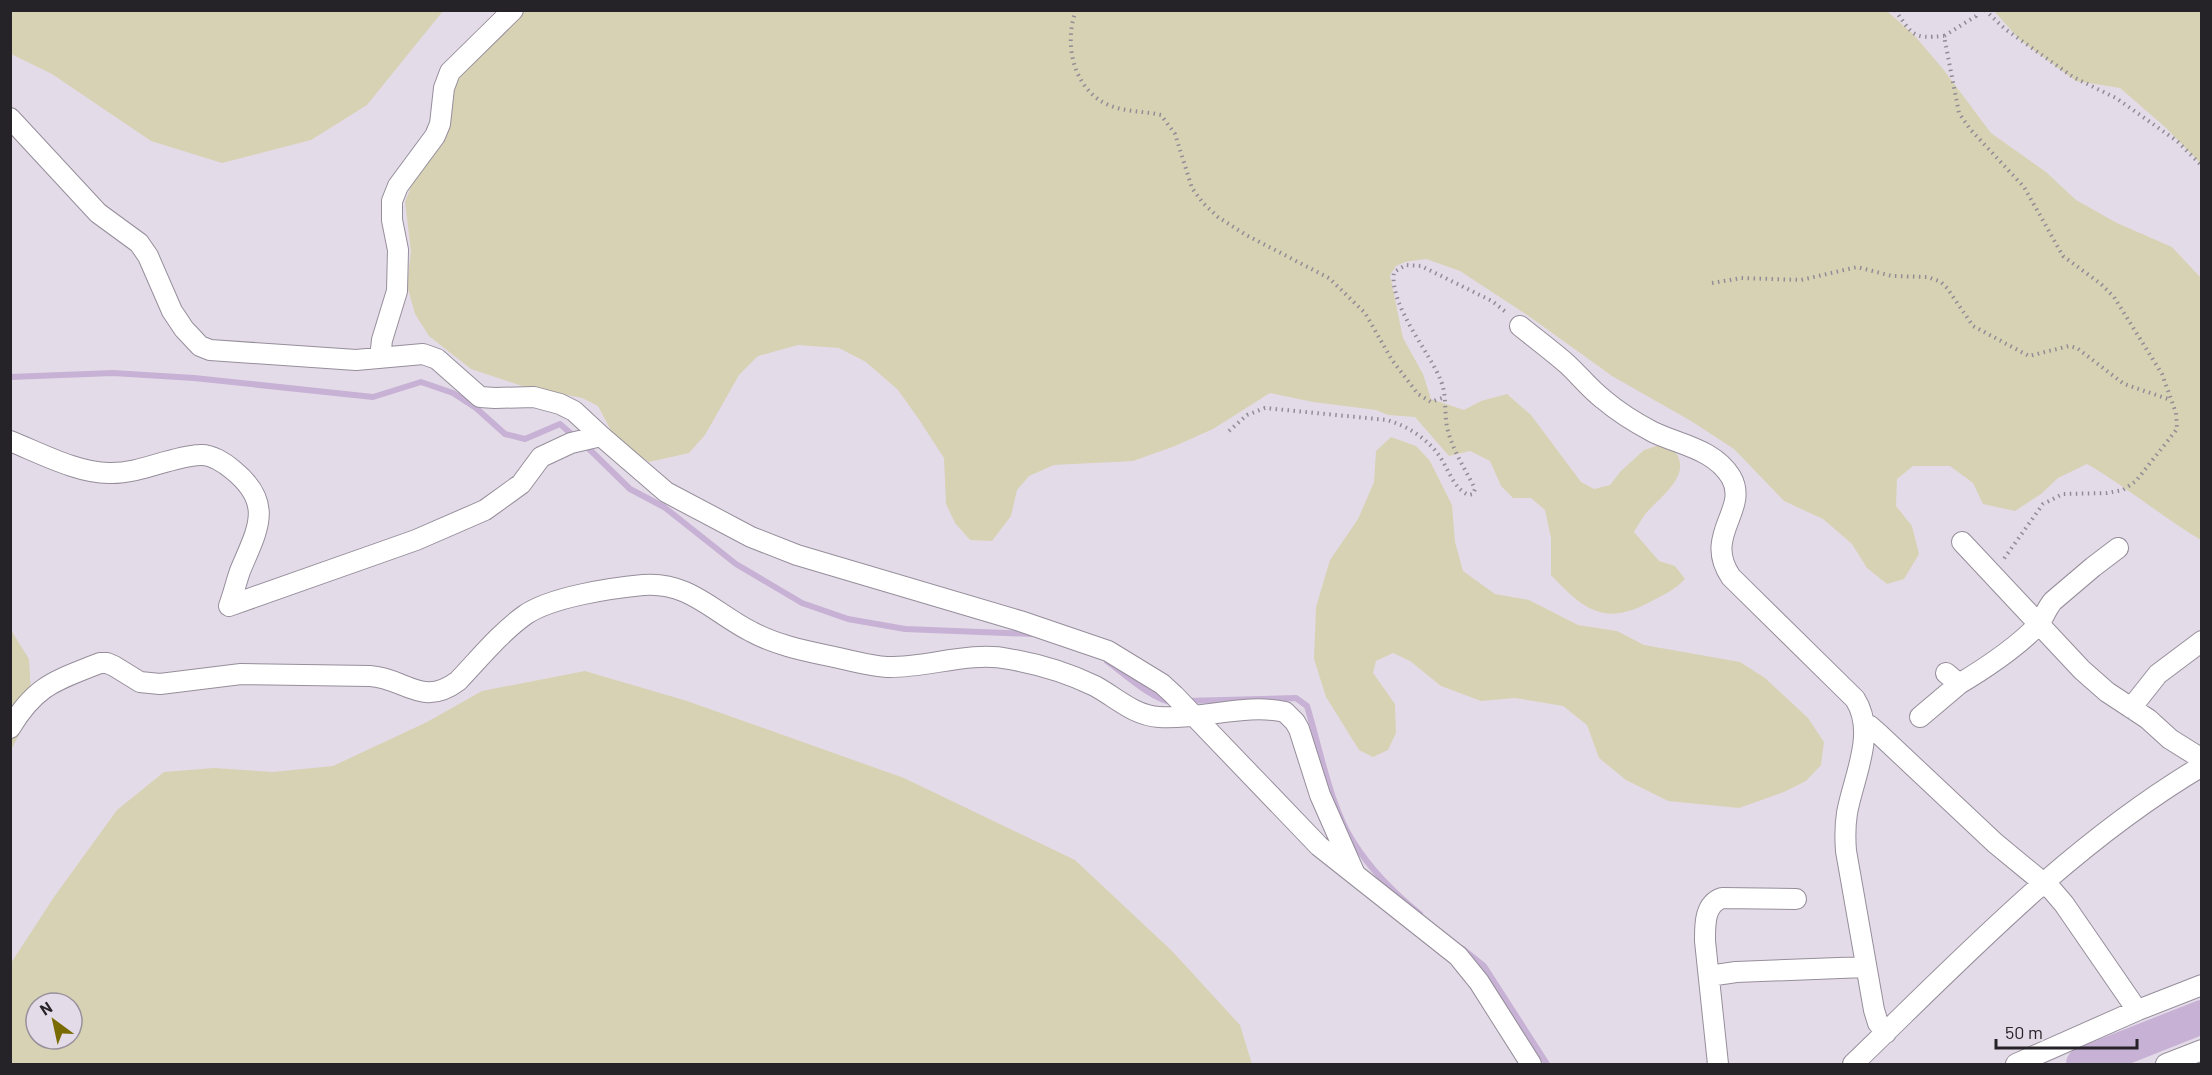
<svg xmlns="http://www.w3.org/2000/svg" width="2212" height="1075" font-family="Barlow,sans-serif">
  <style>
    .green { fill: #d7d2b3; fill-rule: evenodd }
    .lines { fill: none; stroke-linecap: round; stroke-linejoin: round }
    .stream { stroke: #c7b1d4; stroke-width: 6 }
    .river { stroke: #c7b1d4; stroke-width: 34 }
    .minor-casing { stroke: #968e9b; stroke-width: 22 }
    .path { stroke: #928c96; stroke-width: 4; stroke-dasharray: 1.5 4.5; stroke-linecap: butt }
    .minor { stroke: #fff; stroke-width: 20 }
  </style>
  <rect width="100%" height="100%" fill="#e4dbe9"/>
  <path class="green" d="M 10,11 L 11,10 L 443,11 L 367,105 L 311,140 L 222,163 L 151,141 L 52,74 L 11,54 Z
    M 526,11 L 1887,11 L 1914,35 L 1943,69 L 1991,133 L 2046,172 L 2076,200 L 2117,223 L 2172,247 L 2201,278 L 2201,540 C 2162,517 2127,487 2087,464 L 2058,478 L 2041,494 L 2015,511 L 1983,504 L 1973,483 L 1950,466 L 1913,466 L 1897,479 L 1896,506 L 1912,526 L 1919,554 L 1904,579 L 1887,584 L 1867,568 L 1852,544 L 1823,519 L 1784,501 L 1734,449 L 1691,421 L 1612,376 L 1530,317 L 1460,271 L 1426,259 L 1405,262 L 1396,266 L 1390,275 L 1403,338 L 1423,374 L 1431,399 L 1464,410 L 1481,401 L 1507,394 L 1531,415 L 1581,482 L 1594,489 L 1610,485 L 1621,471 L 1644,450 L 1666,443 C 1699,468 1667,491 1647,512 C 1642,518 1638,525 1634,532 L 1659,561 L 1675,566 L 1685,579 C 1675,590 1663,595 1650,602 C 1604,627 1583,609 1551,575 L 1551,538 L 1545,510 L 1531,498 L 1513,498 L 1501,486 L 1490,461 L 1470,451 L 1449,456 L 1415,417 L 1388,415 L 1376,410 L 1313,402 L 1270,393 L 1213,429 L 1175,446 L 1133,461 L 1054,465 L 1029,476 L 1017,490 L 1011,516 L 992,541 L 970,540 L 955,523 L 946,504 L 944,458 L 918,418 L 898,390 L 866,362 L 839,348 L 798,345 L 758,356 L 739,375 L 705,435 L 689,453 L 649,462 L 615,438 L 598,406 L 582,398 L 522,386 L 471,369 L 429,336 L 415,314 L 407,285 L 411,251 L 405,202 L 414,179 L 450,100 L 458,75 L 501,31 Z
    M 1994,11 L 2201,11 L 2201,164 L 2165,127 L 2120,88 L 2076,81 L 2020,40 Z
    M 1391,437 L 1416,446 L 1430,461 L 1452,505 L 1455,542 L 1463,571 L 1495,594 L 1529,600 L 1578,625 L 1617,631 L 1644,645 L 1740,662 L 1765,678 L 1808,718 L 1824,742 L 1821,765 L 1806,781 L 1784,792 L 1739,808 L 1668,801 L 1626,780 L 1599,758 L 1587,725 L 1563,706 L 1515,698 L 1481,701 L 1441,686 L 1410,661 L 1393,653 L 1376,661 L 1373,673 L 1395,704 L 1396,733 L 1388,750 L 1373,757 L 1359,750 L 1326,697 L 1314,659 L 1316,607 L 1330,560 L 1358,519 L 1374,482 L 1376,451 Z
    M 11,630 L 29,659 L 32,710 L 11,750 Z
    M 585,671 L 687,701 L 904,778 L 1075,860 L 1172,951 L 1240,1025 L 1252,1064 L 11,1064 L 11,963 L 54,897 L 117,810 L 164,772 L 214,768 L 273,772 L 333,766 L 427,722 L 482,691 ZM 36,1003 L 72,1003 L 72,1039 L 36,1039 Z"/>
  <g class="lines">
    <path class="stream" d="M 10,377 L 113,373 L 194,378 L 373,397 L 421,382 L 453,393 L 476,408 L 505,434 L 525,439 L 560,424 L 576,438
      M 584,444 L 630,489 L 664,507 L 736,564 L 802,603 L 848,619 L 905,629 L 1033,634
      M 1107,661 C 1122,672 1154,701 1172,702
      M 1185,701 L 1296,698 L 1307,706 C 1320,748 1330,806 1354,843 C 1371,870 1395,894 1420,914
      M 1463,949 L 1484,966 L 1547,1064"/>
    <path class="river" d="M 2083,1064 L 2202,1017"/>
    <g class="minor-casing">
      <path id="minor" d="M 10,118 L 98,213 L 139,243 L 148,256 L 172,311 L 184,329 L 200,346 L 210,350 L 356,360 L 423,354 L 437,359 L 480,397 L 495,398 L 534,397 L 560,404 L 574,411 L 601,436 L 666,492 L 751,537 L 797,555 L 1020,621 L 1108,651 L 1162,684 L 1174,695 L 1319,846 L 1458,956 L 1479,982 L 1531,1064
        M 1520,326 C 1536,339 1552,351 1567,364 C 1579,375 1590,389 1603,399 C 1617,411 1636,423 1653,432 C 1680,445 1714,449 1731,477 C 1750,510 1702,535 1731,577 L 1855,699 C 1877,733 1853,778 1847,813 C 1845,826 1845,838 1846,851 L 1874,1010 L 1878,1023 L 1886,1033
        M 380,358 L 382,340 L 397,291 L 398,250 L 392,220 L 392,201 L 398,186 L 435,136 L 440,124 L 444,88 L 450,72 L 513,10
        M 10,441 C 40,453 79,474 111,473 C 142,473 169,457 200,455 C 211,454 225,463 233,470 C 275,504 257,530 240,571 C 236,583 233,595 229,606 L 416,540 L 485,510 L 521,484 L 541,457 L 571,443 L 601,436
        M 1962,542 L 2082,670 L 2107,692 L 2148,719 L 2170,739 L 2202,759
        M 1959,684 C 1984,669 2018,646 2038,625 C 2044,618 2046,609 2053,601 L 2093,567 L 2118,548
        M 2131,708 L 2158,674 L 2202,641
        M 1920,717 L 1959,684 L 1946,673
        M 1864,724 L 1870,726 L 1878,733 L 1995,843 L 2052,890 L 2064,904 L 2137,1010
        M 10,728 C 36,685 55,681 100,663 L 107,663 L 114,666 L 140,682 L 160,684 L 241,674 L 370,676 C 405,678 422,708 458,681 C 479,659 500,633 525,615 C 551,597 611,588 643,585 C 689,581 714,613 752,632 C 780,647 812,652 843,659 C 857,662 872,666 887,667 C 926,668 970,651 1009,659 C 1038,664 1068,673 1095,686 C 1117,698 1133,715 1159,717 C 1200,720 1246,703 1285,712 L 1295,722 L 1299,729 L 1320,795 L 1354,872
        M 1709,976 L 1736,972 L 1865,967
        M 1718,1064 L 1705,941 C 1705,926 1704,904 1722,898 L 1796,899
        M 1853,1064 C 1963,958 2069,845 2202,766
        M 2016,1064 L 2138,1010 L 2202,985
        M 2166,1064 L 2202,1050"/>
    </g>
    <path class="path" d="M 1076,10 C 1063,45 1074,92 1111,106 C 1127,112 1144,111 1161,115 L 1175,134 L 1192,188 L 1203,203 L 1218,217 L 1246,235 L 1329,278 L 1365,313 L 1392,360 L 1418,394 L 1431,402 L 1445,397
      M 1895,10 C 1913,35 1912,39 1944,36
      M 1977,10 L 1976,16 L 1944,36 L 1959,113 L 1970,129 L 2024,187 L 2063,256 L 2101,284 L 2114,297 L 2162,374 L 2176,413 L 2177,429 L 2136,481 L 2123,490 L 2107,493 L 2063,494 L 2043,504 L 2003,560
      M 1985,10 L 2005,29 L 2073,77 L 2116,98 L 2177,141 L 2202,166
      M 1712,283 L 1741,278 L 1801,280 L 1857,267 L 1892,276 L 1928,277 L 1941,282 L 1947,288 L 1973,326 L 2029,356 L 2069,346 L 2077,348 L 2124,384 L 2171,400
      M 1229,431 L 1247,415 L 1265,408 L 1387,420 C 1407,426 1425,437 1438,454 C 1448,467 1453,489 1469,495 L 1473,494 L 1475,489 C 1465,468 1452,450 1447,427 C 1444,411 1447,396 1441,381 C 1430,352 1389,306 1394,272 L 1406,265 L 1421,266 L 1492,301 L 1507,313"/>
    <use href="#minor" class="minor"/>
  </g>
  <rect width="2212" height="1075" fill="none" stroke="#262328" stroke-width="24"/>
  <g transform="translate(54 1021) rotate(327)"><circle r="28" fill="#e4dbe9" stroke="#98919c" stroke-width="1.5"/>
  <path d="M0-4.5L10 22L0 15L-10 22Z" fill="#796a02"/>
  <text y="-9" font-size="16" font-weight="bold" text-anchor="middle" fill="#262328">N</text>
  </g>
  <path d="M1996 1039v9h141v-9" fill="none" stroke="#262328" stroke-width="3"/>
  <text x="2005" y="1039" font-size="18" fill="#262328" stroke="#e4dbe9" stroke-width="4.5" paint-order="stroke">50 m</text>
</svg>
